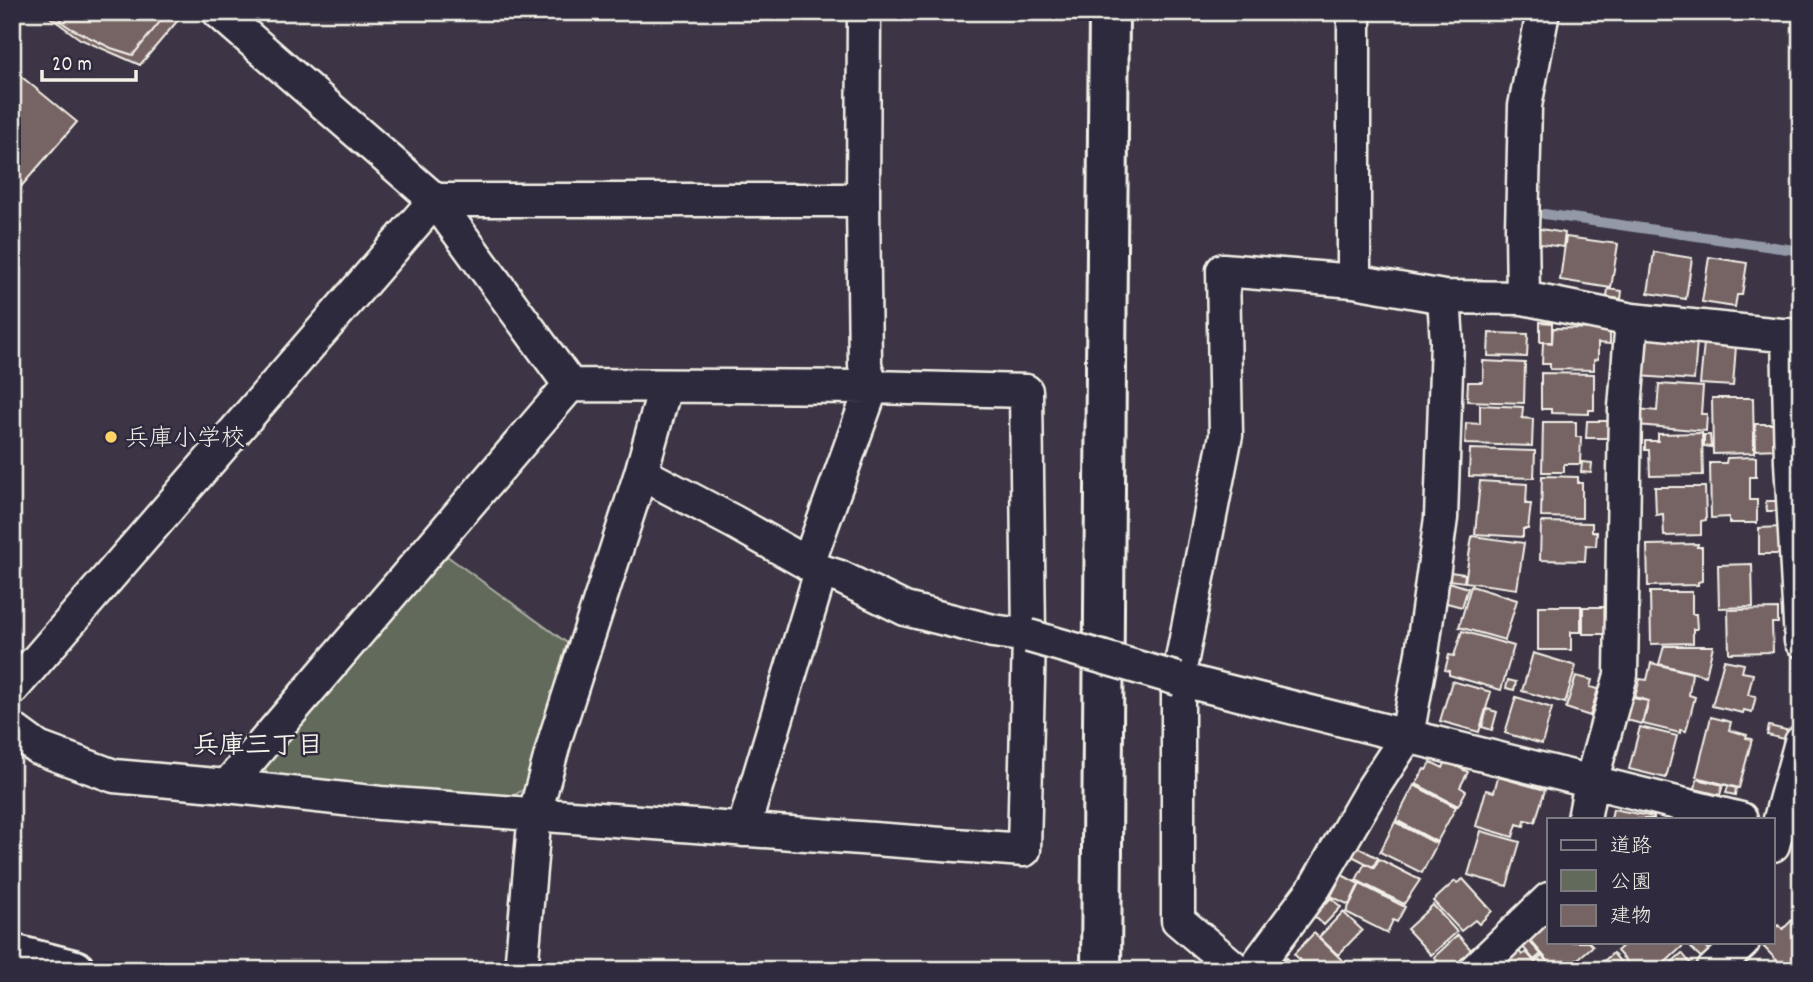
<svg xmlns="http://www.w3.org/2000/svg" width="1813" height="982" font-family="Dekko,'Klee One',sans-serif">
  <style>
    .green { fill: #626a5c; stroke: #abaea2; stroke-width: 2 }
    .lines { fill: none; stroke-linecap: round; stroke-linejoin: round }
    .stream { stroke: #9399a7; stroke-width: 10 }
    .building { fill: #766363; stroke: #f4f1e8; stroke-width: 2 }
    .minor-casing { stroke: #f4f1e8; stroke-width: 37 }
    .tertiary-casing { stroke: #f4f1e8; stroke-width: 44 }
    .minor { stroke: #2f2a3d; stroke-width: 32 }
    .tertiary { stroke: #2f2a3d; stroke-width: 38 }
    .minor-bridge-casing { stroke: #f4f1e8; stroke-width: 37; stroke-linecap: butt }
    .minor-bridge { stroke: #2f2a3d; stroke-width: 32 }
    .poi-dot { fill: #ffd166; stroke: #2f2a3d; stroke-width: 2.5 }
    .labels { text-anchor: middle; stroke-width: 5; stroke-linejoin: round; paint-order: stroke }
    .poi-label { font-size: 24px; fill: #f4f1e8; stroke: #2f2a3d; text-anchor: start }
    .neighbourhood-label { font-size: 26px; font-weight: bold; fill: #f4f1e8; stroke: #2f2a3d }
  </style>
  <rect width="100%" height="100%" fill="#3d3545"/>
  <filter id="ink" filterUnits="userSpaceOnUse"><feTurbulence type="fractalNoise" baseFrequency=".0143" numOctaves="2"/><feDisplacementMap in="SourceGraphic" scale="14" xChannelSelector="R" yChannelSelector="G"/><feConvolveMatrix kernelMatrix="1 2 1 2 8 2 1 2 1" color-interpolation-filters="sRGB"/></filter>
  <g filter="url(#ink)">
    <path class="green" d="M 447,556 L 570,645 L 527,787 L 510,798 L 269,778 L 263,763 Z"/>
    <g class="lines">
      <path class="stream" d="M 1544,214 L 1801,251"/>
    </g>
    <path class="building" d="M 43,12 L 185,12 L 140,65 L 80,39 Z
      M 67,12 L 168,12 L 133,55 L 111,48 L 72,29 L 60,21 Z
      M 12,69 L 77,122 L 12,197 Z
      M 1535,228 L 1565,233 L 1563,247 L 1533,243 Z
      M 1566,237 L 1618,244 L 1611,288 L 1560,280 Z
      M 1654,252 L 1692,258 L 1686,299 L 1648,293 Z
      M 1709,257 L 1747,263 L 1742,295 L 1737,295 L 1735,307 L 1702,302 Z
      M 1608,289 L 1622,291 L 1621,299 L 1607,297 Z
      M 1540,322 L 1552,323 L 1552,342 L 1540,342 Z
      M 1553,328 L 1610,329 L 1610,344 L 1598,343 L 1598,359 L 1594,360 L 1594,370 L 1550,369 L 1550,364 L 1542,364 L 1543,342 L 1552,343 Z
      M 1489,333 L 1528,334 L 1527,357 L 1488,356 Z
      M 1641,336 L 1697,341 L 1694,380 L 1638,376 Z
      M 1704,343 L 1736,346 L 1733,386 L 1700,384 Z
      M 1483,361 L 1525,363 L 1524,403 L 1467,401 L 1468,382 L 1483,382 Z
      M 1541,373 L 1594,374 L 1594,410 L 1589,410 L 1589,414 L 1551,413 L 1551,409 L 1541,409 Z
      M 1659,384 L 1703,387 L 1701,414 L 1707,414 L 1706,431 L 1637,425 L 1638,409 L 1657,411 Z
      M 1712,398 L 1753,398 L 1754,453 L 1713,454 Z
      M 1480,405 L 1523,407 L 1522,418 L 1533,419 L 1532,446 L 1465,444 L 1466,423 L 1480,424 Z
      M 1587,421 L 1612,421 L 1611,438 L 1586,438 Z
      M 1543,422 L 1576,422 L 1576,437 L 1581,437 L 1580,464 L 1564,464 L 1564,472 L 1542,472 Z
      M 1755,424 L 1776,424 L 1777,449 L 1756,450 Z
      M 1702,433 L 1703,475 L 1650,476 L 1649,450 L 1645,450 L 1645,441 L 1658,441 L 1658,434 Z
      M 1704,435 L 1710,435 L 1711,447 L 1704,446 Z
      M 1470,449 L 1535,451 L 1534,478 L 1469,476 Z
      M 1756,457 L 1756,477 L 1750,477 L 1750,500 L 1757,500 L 1757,523 L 1729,523 L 1729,517 L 1711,518 L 1710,463 L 1726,463 L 1727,458 Z
      M 1582,462 L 1592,463 L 1591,473 L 1581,472 Z
      M 1542,476 L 1578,477 L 1578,483 L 1582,483 L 1582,518 L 1541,517 Z
      M 1480,481 L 1527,484 L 1526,504 L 1531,504 L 1528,529 L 1523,529 L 1523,537 L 1475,534 Z
      M 1655,487 L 1705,487 L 1706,520 L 1701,521 L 1701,535 L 1664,536 L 1663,514 L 1656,515 Z
      M 1766,501 L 1782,501 L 1782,511 L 1767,511 Z
      M 1541,522 L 1592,523 L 1592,532 L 1597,532 L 1596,546 L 1586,545 L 1585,561 L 1540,560 Z
      M 1783,527 L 1784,554 L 1759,554 L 1759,528 Z
      M 1472,536 L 1524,543 L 1517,589 L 1465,582 Z
      M 1698,544 L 1697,547 L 1702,547 L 1702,581 L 1698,582 L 1698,585 L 1648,586 L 1647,545 Z
      M 1752,564 L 1753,607 L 1719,608 L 1718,565 Z
      M 1450,572 L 1465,574 L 1464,582 L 1449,580 Z
      M 1449,582 L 1468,588 L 1462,607 L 1443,602 Z
      M 1471,586 L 1517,600 L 1505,640 L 1459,627 Z
      M 1650,592 L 1692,592 L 1692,614 L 1696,614 L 1697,629 L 1693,629 L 1693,643 L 1651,644 Z
      M 1538,606 L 1581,606 L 1581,632 L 1571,632 L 1571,650 L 1538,650 Z
      M 1583,607 L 1608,607 L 1608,634 L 1583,634 Z
      M 1778,609 L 1778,623 L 1772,623 L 1773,652 L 1729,653 L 1728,610 Z
      M 1462,631 L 1514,646 L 1501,690 L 1449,675 L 1449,671 L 1445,670 L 1449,655 L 1454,656 Z
      M 1664,646 L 1713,646 L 1706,676 L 1659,664 Z
      M 1533,653 L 1576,666 L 1565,703 L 1522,691 Z
      M 1724,660 L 1744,664 L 1742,672 L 1753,674 L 1748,695 L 1756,696 L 1752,712 L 1744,710 L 1743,713 L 1712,706 Z
      M 1651,663 L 1692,673 L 1689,695 L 1695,697 L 1686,731 L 1680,730 L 1680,733 L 1643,724 L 1649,701 L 1635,697 L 1640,679 L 1647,680 Z
      M 1576,676 L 1592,680 L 1590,687 L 1598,689 L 1590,716 L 1566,708 Z
      M 1508,680 L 1516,682 L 1514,690 L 1506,688 Z
      M 1452,681 L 1491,692 L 1479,732 L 1440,721 Z
      M 1516,697 L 1552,708 L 1542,744 L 1505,733 Z
      M 1628,697 L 1648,701 L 1642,724 L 1623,719 Z
      M 1487,709 L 1497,712 L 1492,730 L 1482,727 Z
      M 1711,717 L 1731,722 L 1729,730 L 1747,735 L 1746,738 L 1752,739 L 1739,788 L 1696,777 Z
      M 1769,726 L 1790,731 L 1788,740 L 1767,735 Z
      M 1640,727 L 1677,736 L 1666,778 L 1629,769 Z
      M 1446,761 L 1468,772 L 1460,787 L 1466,791 L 1458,806 L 1416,784 L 1424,769 L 1426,770 L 1431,762 L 1443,768 Z
      M 1498,777 L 1545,790 L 1535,822 L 1525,820 L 1524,826 L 1517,824 L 1513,837 L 1476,826 L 1486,790 L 1494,792 Z
      M 1697,779 L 1723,785 L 1720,795 L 1695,789 Z
      M 1414,785 L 1456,807 L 1437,842 L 1396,820 Z
      M 1728,786 L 1736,788 L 1735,795 L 1726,793 Z
      M 1613,809 L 1654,817 L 1654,819 L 1611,819 Z
      M 1395,822 L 1437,844 L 1422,873 L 1380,852 Z
      M 1481,831 L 1520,842 L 1507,886 L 1468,875 Z
      M 1357,847 L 1378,858 L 1373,867 L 1352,856 Z
      M 1379,859 L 1420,880 L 1404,904 L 1356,880 L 1365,863 L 1374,868 Z
      M 1342,875 L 1359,884 L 1349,905 L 1331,896 Z
      M 1463,879 L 1492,911 L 1479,924 L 1475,920 L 1461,931 L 1433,901 L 1455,881 L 1457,883 Z
      M 1360,884 L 1405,907 L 1397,922 L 1393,920 L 1387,933 L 1346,912 Z
      M 1331,898 L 1341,907 L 1324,925 L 1314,916 Z
      M 1433,905 L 1457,932 L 1431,955 L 1407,929 Z
      M 1343,912 L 1362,930 L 1338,955 L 1319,937 Z
      M 1800,912 L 1801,964 L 1795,970 L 1786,970 L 1760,943 L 1773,942 L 1773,930 L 1778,925 L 1783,929 Z
      M 1549,921 L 1549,942 L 1589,942 L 1593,946 L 1565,970 L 1556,970 L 1529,939 Z
      M 1314,933 L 1346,964 L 1340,970 L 1310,970 L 1294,954 Z
      M 1458,935 L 1473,952 L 1453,970 L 1445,970 L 1434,957 Z
      M 1528,940 L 1541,954 L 1534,960 L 1522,946 Z
      M 1627,942 L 1681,942 L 1684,945 L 1657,970 L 1634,970 L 1617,951 Z
      M 1697,942 L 1701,942 L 1712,952 L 1705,961 L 1691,948 Z
      M 1519,951 L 1522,955 L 1526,952 L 1535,962 L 1542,956 L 1554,970 L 1505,970 L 1512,964 L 1509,960 Z
      M 1613,953 L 1627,970 L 1594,970 Z
      M 1682,953 L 1694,968 L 1663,970 Z
      M 1287,958 L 1291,962 L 1284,970 L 1276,970 Z
      M 1292,962 L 1300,970 L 1285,970 Z"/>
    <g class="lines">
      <g class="minor-casing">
        <path id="minor" d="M 219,12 L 435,200 L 570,385
          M 1354,12 L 1354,281
          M 1523,298 L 1522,229 L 1525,106 L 1543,12
          M 1788,335 L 1791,462 L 1801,641
          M 641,473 L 734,522 L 821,571 L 840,577 L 905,609 L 993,631 L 1029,636
          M 808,564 L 872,387 L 865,365 L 863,200 L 864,12
          M 1178,679 L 1741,819
          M 12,689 L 435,200 L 863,200
          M 12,729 L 38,748 L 114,776 L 227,786 L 380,803 L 1024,850 L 1029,636 L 1026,391 L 872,387 L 570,385
          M 227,786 L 570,385
          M 1584,819 L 1591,782 L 1621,675 L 1625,408 L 1632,320
          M 743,830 L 821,571
          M 1773,845 L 1801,742
          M 521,970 L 535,813 L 556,736 L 641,473 L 665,387
          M 1237,970 L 1178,920 L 1178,679 L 1226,435 L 1223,270 L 1354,281 L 1444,297 L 1523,298 L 1632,320 L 1801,337
          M 1253,970 L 1315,887 L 1369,794 L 1407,736 L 1422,653 L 1441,518 L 1447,342 L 1444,297
          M 1475,970 L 1549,899
          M 1713,970 L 1743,942"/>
      </g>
      <g class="tertiary-casing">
        <path id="tertiary" d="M 12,954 L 75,970
          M 1101,970 L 1109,12"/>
      </g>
      <use href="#minor" class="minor"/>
      <use href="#tertiary" class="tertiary"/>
      <g class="minor-bridge-casing">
        <path id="minor-bridge" d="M 1029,636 L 1178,679"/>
      </g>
      <use href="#minor-bridge" class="minor-bridge"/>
    </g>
  </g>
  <circle class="poi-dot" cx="111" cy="437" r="7"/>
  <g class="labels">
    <g class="poi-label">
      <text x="125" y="445">兵庫小学校</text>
    </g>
    <g class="neighbourhood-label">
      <text x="258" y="753">兵庫三丁目</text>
    </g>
  </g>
  <rect width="1813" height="982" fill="none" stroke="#2f2a3d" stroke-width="42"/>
  <rect x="21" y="21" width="1771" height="940" fill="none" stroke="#f4f1e8" stroke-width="2.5" filter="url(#ink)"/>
  <rect x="1547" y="818" width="228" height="126" fill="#2f2a3d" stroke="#7e7a81" stroke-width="2"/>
  <rect x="1561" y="840" width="35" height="10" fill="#2f2a3d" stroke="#7e7a81" stroke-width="2"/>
  <text x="1610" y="852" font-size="21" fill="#f4f1e8">道路</text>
  <rect x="1561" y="870" width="35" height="21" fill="#626a5c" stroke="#7e7a81" stroke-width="2"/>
  <text x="1610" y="888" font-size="21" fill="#f4f1e8">公園</text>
  <rect x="1561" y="905" width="35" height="21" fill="#766363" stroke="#7e7a81" stroke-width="2"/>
  <text x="1610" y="922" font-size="21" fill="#f4f1e8">建物</text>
  <path d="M42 70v10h94v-10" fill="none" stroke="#f4f1e8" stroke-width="3.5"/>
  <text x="52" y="70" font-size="21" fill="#f4f1e8" stroke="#2f2a3d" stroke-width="5" paint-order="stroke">20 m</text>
</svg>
